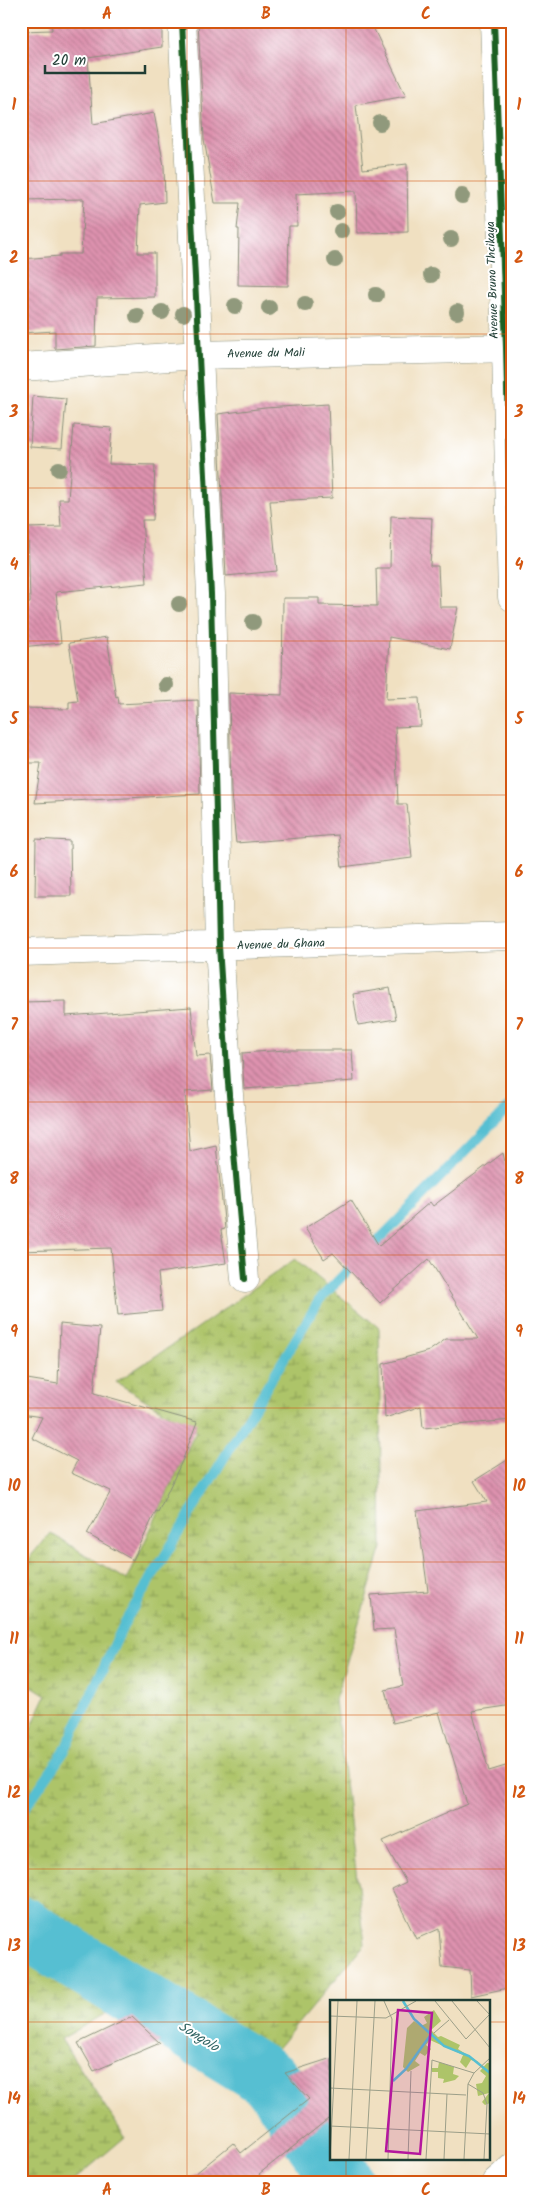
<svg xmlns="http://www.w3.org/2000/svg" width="533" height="2203" font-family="Kalam,sans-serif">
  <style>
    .wetland { fill: url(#wetland-marsh); stroke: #66804e }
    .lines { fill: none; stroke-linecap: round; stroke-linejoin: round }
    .stream { stroke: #56bfd2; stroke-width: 10 }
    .river { stroke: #56bfd2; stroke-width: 60 }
    .building { fill: url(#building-back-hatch) }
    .minor-casing { stroke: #888e7a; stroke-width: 29 }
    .minor { stroke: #fff; stroke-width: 28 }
    .cycleway-casing { stroke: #fff; stroke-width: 9 }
    .cycleway { stroke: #1b5e20; stroke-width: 6 }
    .tree { fill: #90997b }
    .grid { fill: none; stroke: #d45610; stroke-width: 1; stroke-opacity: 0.55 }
    .labels { text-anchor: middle; stroke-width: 4; stroke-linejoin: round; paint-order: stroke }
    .street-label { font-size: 12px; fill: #1f3d34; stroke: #fff }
    .water-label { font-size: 14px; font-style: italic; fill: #306463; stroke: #fff }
    .inset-river { fill: none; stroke: #56bfd2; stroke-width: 2.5 }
    .inset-road { fill: none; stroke: #9c9f89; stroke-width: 1 }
    .view { fill: #b5179e; fill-opacity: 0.15; stroke: #b5179e; stroke-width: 2.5 }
    .inset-edge { fill: none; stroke: #1f3d34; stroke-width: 2.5 }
    .neatline { fill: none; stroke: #d45610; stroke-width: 2 }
    .grid-label { font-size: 16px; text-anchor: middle; font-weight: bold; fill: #d45610 }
  </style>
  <defs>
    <pattern id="wetland-marsh" width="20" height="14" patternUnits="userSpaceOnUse" patternTransform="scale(1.25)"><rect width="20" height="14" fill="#adc469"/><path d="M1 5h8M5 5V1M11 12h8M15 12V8" fill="none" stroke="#8ca057"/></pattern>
    <pattern id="building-back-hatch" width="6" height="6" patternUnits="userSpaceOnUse" patternTransform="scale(1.25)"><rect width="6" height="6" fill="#de92af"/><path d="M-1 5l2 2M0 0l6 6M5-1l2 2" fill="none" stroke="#b3788f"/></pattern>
  </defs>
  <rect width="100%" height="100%" fill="#fff"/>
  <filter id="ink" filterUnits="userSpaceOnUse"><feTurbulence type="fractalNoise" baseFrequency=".02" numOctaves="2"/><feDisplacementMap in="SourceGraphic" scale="10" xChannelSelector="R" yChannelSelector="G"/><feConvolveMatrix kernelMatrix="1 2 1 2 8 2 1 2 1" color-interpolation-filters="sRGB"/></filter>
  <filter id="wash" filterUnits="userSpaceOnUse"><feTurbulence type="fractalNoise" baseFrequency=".0096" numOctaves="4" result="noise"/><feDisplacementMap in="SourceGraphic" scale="20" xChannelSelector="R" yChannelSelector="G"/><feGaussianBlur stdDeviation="1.12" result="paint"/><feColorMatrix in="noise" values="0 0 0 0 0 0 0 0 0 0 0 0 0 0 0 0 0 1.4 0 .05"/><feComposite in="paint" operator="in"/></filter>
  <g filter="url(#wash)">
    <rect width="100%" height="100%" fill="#f0e0c1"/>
    <path class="wetland" d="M 295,1259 L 379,1328 L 382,1547 L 335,1700 L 365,1944 L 274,2052 L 157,1984 L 61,2039 L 125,2137 L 72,2182 L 21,2182 L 21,1750 L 46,1695 L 21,1679 L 21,1568 L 50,1533 L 127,1580 L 196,1431 L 116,1382 L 186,1336 Z"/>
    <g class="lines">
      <path class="stream" d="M 368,1251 L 509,1107
        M 21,1814 L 64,1752 L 126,1620 L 320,1299 L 357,1261"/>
      <path class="river" d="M 21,1926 L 271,2080 L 344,2182"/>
    </g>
    <g id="blocks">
      <path class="building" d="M 51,21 L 162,21 L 162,47 L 88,58 L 93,124 L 154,113 L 164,166 L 165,202 L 140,205 L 138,253 L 155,253 L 155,297 L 97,298 L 96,346 L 55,349 L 55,331 L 21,333 L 21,259 L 60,256 L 60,254 L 81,254 L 84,199 L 21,200 L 21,31 L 52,30 Z
        M 198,21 L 370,21 L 406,96 L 356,105 L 363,169 L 407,164 L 408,232 L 357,233 L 356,191 L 296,194 L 297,226 L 289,226 L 288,286 L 238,285 L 239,229 L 237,229 L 240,203 L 215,203 L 204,139 Z
        M 33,396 L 66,399 L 62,449 L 30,447 Z
        M 328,404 L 332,498 L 270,501 L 277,571 L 226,576 L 218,414 L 265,408 Z
        M 74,425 L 112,428 L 109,464 L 155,465 L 153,520 L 142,520 L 147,583 L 56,592 L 61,643 L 21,647 L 21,604 L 30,603 L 28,528 L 61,527 L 59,499 L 68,499 Z
        M 391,516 L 432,518 L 430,566 L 438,566 L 440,607 L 458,607 L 450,649 L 389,637 L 386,699 L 419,698 L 421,726 L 395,727 L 398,804 L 407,804 L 412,858 L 342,867 L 338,835 L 236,843 L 231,793 L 229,693 L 282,695 L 283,598 L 319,598 L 319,605 L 377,606 L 376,568 L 390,568 Z
        M 107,637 L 116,697 L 118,696 L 119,704 L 198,700 L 200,794 L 35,803 L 41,763 L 22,763 L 23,708 L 69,709 L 69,702 L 78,701 L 69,643 Z
        M 36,839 L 70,841 L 71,896 L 35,896 Z
        M 390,988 L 396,1019 L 358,1025 L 353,994 Z
        M 66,1001 L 66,1016 L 191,1007 L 196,1056 L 210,1055 L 213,1090 L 185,1092 L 190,1151 L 216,1145 L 225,1229 L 221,1230 L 226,1263 L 158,1273 L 162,1311 L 118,1315 L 111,1248 L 21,1251 L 21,1002 Z
        M 286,1050 L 352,1050 L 354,1081 L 244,1089 L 242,1053 Z
        M 503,1153 L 512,1193 L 512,1420 L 423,1428 L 421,1406 L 385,1418 L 383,1364 L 429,1351 L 446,1339 L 478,1339 L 429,1259 L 380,1303 L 333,1253 L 324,1259 L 305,1228 L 351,1200 L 379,1246 L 430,1202 L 433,1206 Z
        M 60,1324 L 100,1328 L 94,1393 L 197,1422 L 183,1459 L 158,1512 L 156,1511 L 133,1560 L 87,1534 L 111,1491 L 71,1473 L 77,1461 L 32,1438 L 42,1417 L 21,1414 L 21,1378 L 58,1384 Z
        M 512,1457 L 512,1705 L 472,1711 L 489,1771 L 512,1764 L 512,1987 L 471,1996 L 470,1970 L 442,1967 L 439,1929 L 416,1939 L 392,1889 L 406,1882 L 383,1841 L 467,1804 L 439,1712 L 393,1723 L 385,1690 L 403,1686 L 394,1629 L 374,1630 L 371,1595 L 428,1591 L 417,1511 L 487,1502 L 474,1481 Z
        M 132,2017 L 160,2043 L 94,2071 L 78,2043 Z
        M 332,2058 L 332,2124 L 328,2119 L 259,2174 L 265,2182 L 185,2182 L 233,2143 L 241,2153 L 309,2099 L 285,2073 Z"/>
    </g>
  </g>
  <g filter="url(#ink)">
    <use href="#blocks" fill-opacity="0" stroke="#888e7a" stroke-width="1"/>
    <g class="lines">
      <g class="minor-casing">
        <path id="minor" d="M 182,21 L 211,594 L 219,946 L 228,1083 L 245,1279
          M 494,21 L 506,348 L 512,597
          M 21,367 L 199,355 L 512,348
          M 21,952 L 512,936
          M 496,2182 L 512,2168"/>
      </g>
      <use href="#minor" class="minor"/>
      <g class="cycleway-casing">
        <path id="cycleway" d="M 182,21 L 211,594 L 219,946 L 228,1083 L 245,1279
          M 494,21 L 506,348 L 512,597"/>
      </g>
      <use href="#cycleway" class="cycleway"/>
    </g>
    <g class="tree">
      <circle cx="380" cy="123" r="8"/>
      <circle cx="462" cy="196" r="8"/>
      <circle cx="337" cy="212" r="8"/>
      <circle cx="341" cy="231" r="8"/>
      <circle cx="451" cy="239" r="8"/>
      <circle cx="335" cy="260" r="8"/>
      <circle cx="431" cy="275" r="8"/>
      <circle cx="376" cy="295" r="8"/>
      <circle cx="305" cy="304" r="8"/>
      <circle cx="235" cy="306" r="8"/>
      <circle cx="269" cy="308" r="8"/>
      <circle cx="162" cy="312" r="8"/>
      <circle cx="457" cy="312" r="8"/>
      <circle cx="183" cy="314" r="8"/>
      <circle cx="137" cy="316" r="8"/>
      <circle cx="59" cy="469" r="8"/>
      <circle cx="179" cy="604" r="8"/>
      <circle cx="253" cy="622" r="8"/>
      <circle cx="166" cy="685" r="8"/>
    </g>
  </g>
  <path class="grid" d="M 187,21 L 187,2182M 346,21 L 346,2002M 21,181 L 512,181M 21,334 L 512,334M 21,488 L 512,488M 21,641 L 512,641M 21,795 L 512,795M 21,948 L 512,948M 21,1102 L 512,1102M 21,1255 L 512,1255M 21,1408 L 512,1408M 21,1562 L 512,1562M 21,1715 L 512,1715M 21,1869 L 512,1869M 21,2022 L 332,2022M 489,2022 L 512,2022M 346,2159 L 346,2182"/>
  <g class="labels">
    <g class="street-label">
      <text transform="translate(492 280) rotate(-92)" y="4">Avenue Bruno Thcikaya</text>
      <text transform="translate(266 353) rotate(-1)" y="4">Avenue du Mali</text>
      <text transform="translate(281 944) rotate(-2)" y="4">Avenue du Ghana</text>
    </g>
    <g class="water-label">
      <text transform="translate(199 2036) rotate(32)" y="5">Songolo</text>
    </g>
  </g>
  <g transform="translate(330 2000)">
    <rect width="160" height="160" fill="#f0e0c1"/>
    <path d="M 109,62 L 124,67 L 123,74 L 129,76 L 125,80 L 113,83 L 114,79 L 108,78 L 108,72 L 102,72 L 102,68 L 108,68 ZM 157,63 L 160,63 L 160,103 L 155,105 L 152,102 L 159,93 L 148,96 L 146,84 L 152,83 L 156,76 L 150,71 Z" fill="#adc469"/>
    <path d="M 104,10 L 111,21 L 101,30 L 108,37 L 111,36 L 130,45 L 128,49 L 150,63 L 141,60 L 136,68 L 130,62 L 133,55 L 100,40 L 96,45 L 101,49 L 95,56 L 90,53 L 85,61 L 90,65 L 78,72 L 73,67 L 77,28 L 84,21 L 91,26 L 97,23 L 94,17 Z" fill="#adc469"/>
    <path class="inset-river" d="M 73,1 L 84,19 L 114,46 L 139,56 L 160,73M 63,81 L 76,69 L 102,33"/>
    <path class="inset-road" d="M 54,1 L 62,19 L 58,159M 105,1 L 136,39 L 160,14M 122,1 L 160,48M 147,1 L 160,15M 0,16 L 56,18 L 86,1M 104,33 L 119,20M 138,84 L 153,93 L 157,104 L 154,159M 0,88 L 136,95M 0,126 L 160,134M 0,159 L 8,1M 19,159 L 27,1M 36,159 L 45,1M 78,159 L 81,71M 96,159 L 102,60 L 144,73M 114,159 L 117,94M 134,159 L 138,84 L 144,73 L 160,58"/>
    <path class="view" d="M 68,10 L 102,13 L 90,154 L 56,151 Z"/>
    <rect width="160" height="160" class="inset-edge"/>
  </g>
  <rect width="533" height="2203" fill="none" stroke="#fff" stroke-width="55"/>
  <path d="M45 65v8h100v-8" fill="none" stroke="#1f3d34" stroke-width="2.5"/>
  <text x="52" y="65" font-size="15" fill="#1f3d34" stroke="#ffffff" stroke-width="4" paint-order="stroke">20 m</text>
  <rect x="28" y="28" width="478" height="2148" class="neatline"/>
  <g class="grid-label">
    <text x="107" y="19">A</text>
    <text x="266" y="19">B</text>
    <text x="426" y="19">C</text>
    <text x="14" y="110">1</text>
    <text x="519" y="110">1</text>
    <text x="14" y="263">2</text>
    <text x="519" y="263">2</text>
    <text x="14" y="417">3</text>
    <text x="519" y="417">3</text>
    <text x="14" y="570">4</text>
    <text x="519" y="570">4</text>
    <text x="14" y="724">5</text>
    <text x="519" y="724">5</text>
    <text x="14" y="877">6</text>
    <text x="519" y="877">6</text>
    <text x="14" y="1030">7</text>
    <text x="519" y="1030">7</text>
    <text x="14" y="1184">8</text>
    <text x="519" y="1184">8</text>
    <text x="14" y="1337">9</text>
    <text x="519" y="1337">9</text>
    <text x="14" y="1491">10</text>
    <text x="519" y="1491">10</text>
    <text x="14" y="1644">11</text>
    <text x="519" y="1644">11</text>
    <text x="14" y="1798">12</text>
    <text x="519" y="1798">12</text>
    <text x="14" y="1951">13</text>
    <text x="519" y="1951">13</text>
    <text x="14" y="2104">14</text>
    <text x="519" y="2104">14</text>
    <text x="107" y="2195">A</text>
    <text x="266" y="2195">B</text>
    <text x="426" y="2195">C</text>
  </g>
</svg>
